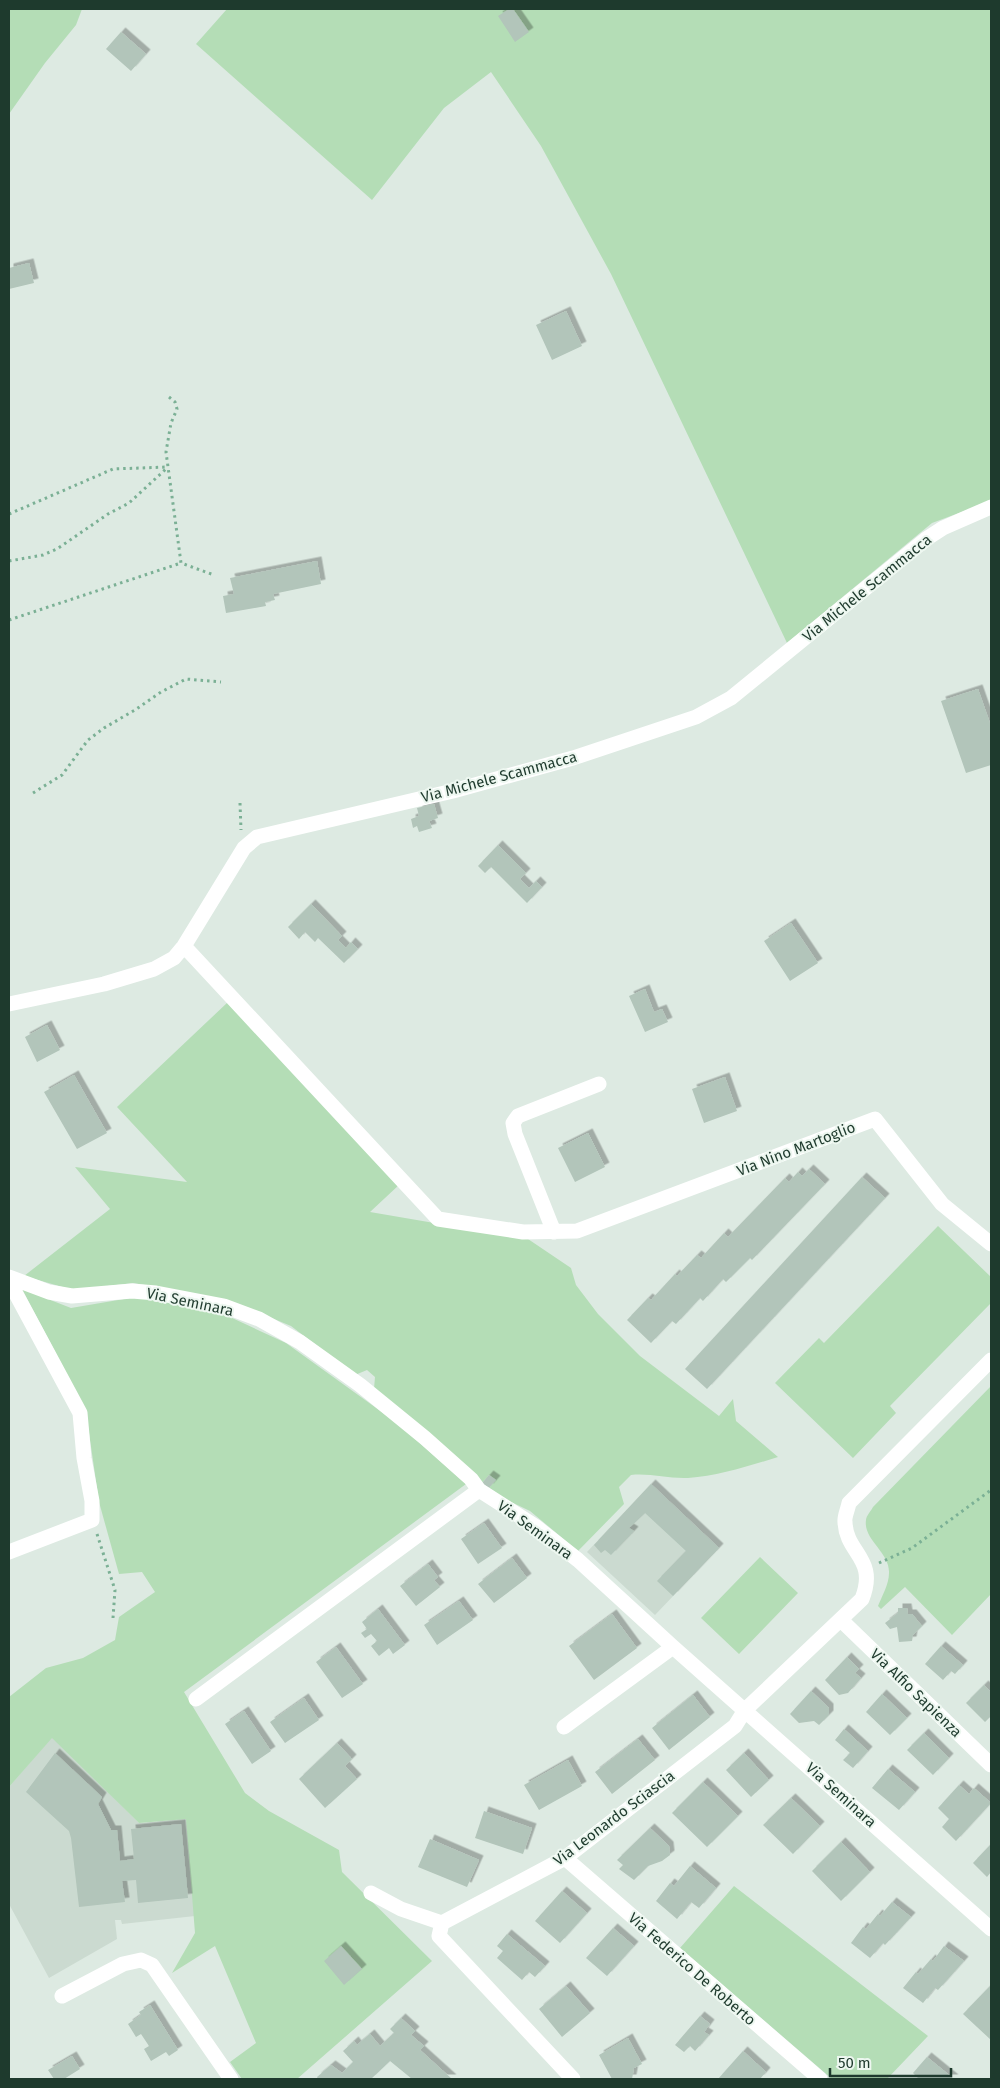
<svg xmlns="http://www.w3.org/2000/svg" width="1000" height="2088" font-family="'Fira Sans',sans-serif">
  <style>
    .built { fill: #cbdad0 }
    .green { fill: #b4ddb6 }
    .building { fill: #b2c5ba; filter: url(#shadow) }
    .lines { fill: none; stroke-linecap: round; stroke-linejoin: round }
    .path { stroke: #7bb095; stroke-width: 3; stroke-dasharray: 2.5 4; stroke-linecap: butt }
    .minor { stroke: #fff; stroke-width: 15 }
    .labels { text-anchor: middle; stroke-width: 4; stroke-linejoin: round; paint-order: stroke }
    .street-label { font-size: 15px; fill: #1e3a2d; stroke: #edf7f0 }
  </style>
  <defs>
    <filter id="shadow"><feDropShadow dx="4.5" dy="-4.5" stdDeviation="0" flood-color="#0004"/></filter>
  </defs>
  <rect width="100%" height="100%" fill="#ddeae2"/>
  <path class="built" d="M 651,1484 L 719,1548 L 655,1615 L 587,1552 Z
    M 52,1737 L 139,1823 L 186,1819 L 195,1916 L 122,1924 L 121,1920 L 115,1920 L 117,1939 L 49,1978 L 9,1904 L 9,1787 Z"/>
  <path class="green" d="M 9,9 L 82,9 L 76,25 L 45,63 L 9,114 Z
    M 227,9 L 991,9 L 991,501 L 932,523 L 787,643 L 611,274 L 541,146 L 491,72 L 444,108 L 372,200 L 196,44 Z
    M 228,1002 L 400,1184 L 370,1212 L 528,1239 L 571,1268 L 576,1285 L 598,1314 L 640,1356 L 719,1416 L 733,1399 L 736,1421 L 778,1457 C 749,1466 718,1476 688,1478 C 669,1479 650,1473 631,1475 L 619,1487 L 624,1504 L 578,1551 L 530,1511 L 507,1500 L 489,1488 L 495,1480 L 489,1475 L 482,1483 L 374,1389 L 375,1377 L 367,1370 L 355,1375 L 291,1326 L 257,1312 L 182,1291 L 133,1283 L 73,1290 L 24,1276 L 110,1209 L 75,1167 L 187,1182 L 117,1107 Z
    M 938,1226 L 991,1277 L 991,1303 L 890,1406 L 896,1413 L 853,1458 L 775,1383 L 819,1338 L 824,1343 Z
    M 22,1289 L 71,1308 L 136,1297 L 166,1301 L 230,1317 L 286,1343 L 397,1423 L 466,1484 L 184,1692 L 245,1793 L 269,1811 L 339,1850 L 342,1872 L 432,1961 L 297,2079 L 242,2079 L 230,2062 L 256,2043 L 215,1946 L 172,1973 L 195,1933 L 186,1819 L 139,1823 L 52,1738 L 9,1787 L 9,1697 L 46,1668 L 83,1658 L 115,1640 L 119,1617 L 155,1592 L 142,1572 L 119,1574 L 99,1502 L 87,1419 L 80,1399 Z
    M 991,1386 L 991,1594 L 952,1635 L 905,1587 L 881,1609 L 878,1606 C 882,1596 889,1584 889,1573 C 890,1552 863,1540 866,1520 C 866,1516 871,1511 873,1507 Z
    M 760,1557 L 798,1593 L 739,1654 L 701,1618 Z
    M 734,1886 L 928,2036 L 887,2079 L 832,2079 L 680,1948 Z"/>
  <path class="building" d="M 509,9 L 513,9 L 529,32 L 515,42 L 498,16 Z
    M 121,32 L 146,54 L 131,71 L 106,49 Z
    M 29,263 L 34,283 L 9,289 L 9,268 Z
    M 566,311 L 582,346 L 552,360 L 536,325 Z
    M 317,561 L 321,584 L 273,594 L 275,600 L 265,602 L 266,606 L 226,613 L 223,596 L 234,594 L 230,578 Z
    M 978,689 L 991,726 L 991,765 L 966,773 L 941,701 Z
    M 434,804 L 438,818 L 429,821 L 432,828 L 419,832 L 417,826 L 413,828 L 411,819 L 419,816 L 417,808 Z
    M 498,845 L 526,873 L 520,879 L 529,888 L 536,881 L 542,887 L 527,903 L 491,867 L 485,873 L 478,866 Z
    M 311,904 L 342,936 L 338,940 L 346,948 L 351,942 L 358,949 L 344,963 L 318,938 L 315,942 L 305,932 L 299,939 L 288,927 Z
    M 791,923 L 818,963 L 790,981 L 764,941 Z
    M 645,989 L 654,1012 L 662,1009 L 668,1022 L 645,1032 L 629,996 Z
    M 47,1025 L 60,1050 L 37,1062 L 25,1037 Z
    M 74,1075 L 107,1133 L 77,1149 L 44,1092 Z
    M 725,1077 L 737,1111 L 704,1123 L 692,1089 Z
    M 588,1133 L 605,1167 L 575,1182 L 558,1148 Z
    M 809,1169 L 825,1184 L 752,1260 L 750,1258 L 726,1282 L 723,1279 L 703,1301 L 700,1298 L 676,1324 L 672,1321 L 651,1343 L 627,1320 L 648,1298 L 651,1300 L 675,1274 L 677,1276 L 697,1255 L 701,1258 L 724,1233 L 728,1237 L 785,1178 L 789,1182 L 798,1172 L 802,1176 Z
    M 862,1177 L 885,1198 L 707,1389 L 685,1369 Z
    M 489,1475 L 496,1480 L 489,1488 L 482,1483 Z
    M 651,1484 L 719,1548 L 673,1596 L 657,1581 L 686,1551 L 645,1513 L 629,1528 L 634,1531 L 611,1555 L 605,1550 L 601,1553 L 594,1545 Z
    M 484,1523 L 502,1548 L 478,1564 L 461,1539 Z
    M 512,1558 L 527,1578 L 494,1603 L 478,1584 Z
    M 428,1564 L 438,1577 L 434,1580 L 440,1587 L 416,1606 L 400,1586 Z
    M 459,1601 L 473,1620 L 437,1645 L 424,1625 Z
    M 898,1608 L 907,1608 L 908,1614 L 912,1614 L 922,1626 L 913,1635 L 912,1641 L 899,1642 L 897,1627 L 890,1629 L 885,1623 L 898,1613 Z
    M 378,1609 L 405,1645 L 393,1654 L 389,1648 L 379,1656 L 371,1646 L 377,1641 L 371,1634 L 365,1638 L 361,1633 L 367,1629 L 362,1622 Z
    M 612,1614 L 637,1648 L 594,1680 L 569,1646 Z
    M 941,1646 L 963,1665 L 955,1674 L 951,1671 L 943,1680 L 925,1664 Z
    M 336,1647 L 363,1684 L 342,1698 L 316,1662 Z
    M 847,1657 L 859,1669 L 855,1673 L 861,1678 L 848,1693 L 839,1695 L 825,1680 Z
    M 984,1685 L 991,1692 L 991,1716 L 985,1722 L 966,1703 Z
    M 811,1691 L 829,1708 L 829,1715 L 819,1725 L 814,1721 L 799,1723 L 790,1714 Z
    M 882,1694 L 907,1718 L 890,1735 L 866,1712 Z
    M 693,1695 L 710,1717 L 669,1750 L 652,1728 Z
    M 304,1698 L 319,1720 L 285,1743 L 270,1722 Z
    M 244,1711 L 271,1751 L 252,1764 L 225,1724 Z
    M 844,1729 L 868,1751 L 853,1768 L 843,1760 L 850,1753 L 835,1740 Z
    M 924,1733 L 949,1758 L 933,1775 L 907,1750 Z
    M 638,1739 L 655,1760 L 612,1794 L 595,1772 Z
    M 337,1743 L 352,1759 L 345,1766 L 357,1779 L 325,1808 L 299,1779 Z
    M 55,1753 L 102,1797 L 98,1804 L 111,1830 L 117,1830 L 120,1861 L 134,1859 L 131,1829 L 181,1824 L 188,1898 L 138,1903 L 136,1880 L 122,1881 L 125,1902 L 79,1907 L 71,1838 L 69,1831 L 26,1792 Z
    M 744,1753 L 769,1780 L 751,1797 L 726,1770 Z
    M 568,1760 L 582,1786 L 539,1810 L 524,1785 Z
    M 888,1769 L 915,1792 L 899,1810 L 872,1788 Z
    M 703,1782 L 738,1816 L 707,1847 L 672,1813 Z
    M 959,1785 L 969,1794 L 974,1788 L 991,1803 L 956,1841 L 942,1827 L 949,1819 L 938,1808 Z
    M 791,1798 L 820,1826 L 793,1854 L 763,1825 Z
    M 484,1811 L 532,1828 L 523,1854 L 475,1838 Z
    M 650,1828 L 669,1846 L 670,1855 L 662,1861 L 648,1866 L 634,1880 L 619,1869 L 623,1865 L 617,1860 Z
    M 430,1839 L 479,1860 L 467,1887 L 418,1867 Z
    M 841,1842 L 870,1872 L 841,1901 L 812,1871 Z
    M 991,1844 L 991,1872 L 987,1877 L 973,1863 Z
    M 690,1866 L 716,1888 L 699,1908 L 691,1902 L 677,1919 L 656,1901 L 670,1883 L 674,1886 Z
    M 562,1891 L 587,1913 L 560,1943 L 535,1921 Z
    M 892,1902 L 911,1917 L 885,1945 L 883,1943 L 870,1958 L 851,1943 L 863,1927 L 866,1929 L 878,1914 L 880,1916 Z
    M 613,1928 L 634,1946 L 607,1976 L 586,1958 Z
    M 507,1934 L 545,1966 L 535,1977 L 529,1972 L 522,1980 L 497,1958 L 503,1951 L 497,1946 Z
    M 341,1946 L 362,1969 L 344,1985 L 324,1961 Z
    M 944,1946 L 964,1961 L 938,1990 L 935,1988 L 923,2003 L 903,1988 L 916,1972 L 918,1974 L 931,1959 L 933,1961 Z
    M 566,1986 L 590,2013 L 562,2037 L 539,2009 Z
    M 990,1986 L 991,1987 L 991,2040 L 963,2014 Z
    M 150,2005 L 178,2050 L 169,2056 L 166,2052 L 151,2061 L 144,2049 L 149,2046 L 141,2034 L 136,2037 L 128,2024 L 141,2015 L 139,2012 Z
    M 700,2016 L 710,2024 L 704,2032 L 709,2035 L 695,2051 L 690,2046 L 684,2052 L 675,2045 Z
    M 401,2018 L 415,2031 L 411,2035 L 424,2046 L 420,2050 L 452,2079 L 412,2079 L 390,2061 L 371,2079 L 318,2079 L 317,2077 L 331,2065 L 342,2073 L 353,2062 L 343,2051 L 354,2041 L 357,2045 L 370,2034 L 380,2046 L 394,2033 L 390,2029 Z
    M 628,2038 L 642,2064 L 634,2068 L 632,2079 L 612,2079 L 599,2055 Z
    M 743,2051 L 766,2072 L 760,2079 L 718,2079 Z
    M 72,2056 L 80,2069 L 64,2079 L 54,2079 L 48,2070 Z
    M 927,2057 L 954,2079 L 919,2079 L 913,2073 Z"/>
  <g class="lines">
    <path class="path" d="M 169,397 L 175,402 L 177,409 L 171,423 L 166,452 L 181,563 L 214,575
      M 9,514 L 113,469 L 167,467
      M 9,561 L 43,555 L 57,549 L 108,514 L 129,503 L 167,468
      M 9,620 L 181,563
      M 33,793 L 62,775 L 88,740 L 104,728 L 135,710 L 161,692 L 186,679 L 221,682
      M 240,803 L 241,830
      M 97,1534 L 115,1590 L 113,1618
      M 879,1563 L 912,1548 L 991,1490"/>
    <path class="minor" d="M 184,946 L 438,1219 L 523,1232 L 577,1231 L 875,1119 L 942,1204 L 991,1244
      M 9,1004 L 104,984 L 154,969 L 174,958 L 184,946 L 244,848 L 257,837 L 453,791 L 573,758 L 696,717 L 731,698 L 926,539 L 943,528 L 991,507
      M 554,1232 L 515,1134 L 513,1123 L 518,1116 L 599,1084
      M 9,1277 L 49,1292 L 72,1296 L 132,1291 L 156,1293 L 224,1306 L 259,1319 L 300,1342 L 360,1385 L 425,1438 L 471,1479 L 479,1490 L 535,1526 L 578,1560 L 673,1647 L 991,1929
      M 9,1281 L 80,1413 L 84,1458 L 92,1501 L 92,1520 L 9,1552
      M 841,1620 L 991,1765
      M 196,1699 L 479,1490
      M 564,1727 L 673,1647
      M 565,1858 L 820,2079
      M 371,1893 L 401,1909 L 442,1923
      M 62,1996 L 123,1964 L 141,1960 L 152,1965 L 231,2079
      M 573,2079 L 439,1936 L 442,1923 L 565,1858 L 735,1726 L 745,1710 L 862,1599 C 878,1558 846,1554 845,1522 C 844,1517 848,1509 849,1503 L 991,1360"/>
  </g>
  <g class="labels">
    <g class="street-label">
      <text transform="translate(867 588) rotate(-39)" y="5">Via Michele Scammacca</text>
      <text transform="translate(499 777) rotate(-15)" y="5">Via Michele Scammacca</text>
      <text transform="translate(796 1149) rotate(-21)" y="5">Via Nino Martoglio</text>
      <text transform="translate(190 1302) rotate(12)" y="5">Via Seminara</text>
      <text transform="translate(535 1530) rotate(36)" y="5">Via Seminara</text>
      <text transform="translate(916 1693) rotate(44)" y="5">Via Alfio Sapienza</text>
      <text transform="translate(841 1795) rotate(42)" y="5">Via Seminara</text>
      <text transform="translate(614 1818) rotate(-37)" y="5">Via Leonardo Sciascia</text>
      <text transform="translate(692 1969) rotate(41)" y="5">Via Federico De Roberto</text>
    </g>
  </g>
  <rect width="1000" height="2088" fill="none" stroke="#1e3a2d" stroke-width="20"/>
  <path d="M830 2068v8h121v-8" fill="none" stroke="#1e3a2d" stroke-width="2.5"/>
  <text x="838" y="2068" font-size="15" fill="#1e3a2d" stroke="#edf7f0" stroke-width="4" paint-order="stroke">50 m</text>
</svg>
